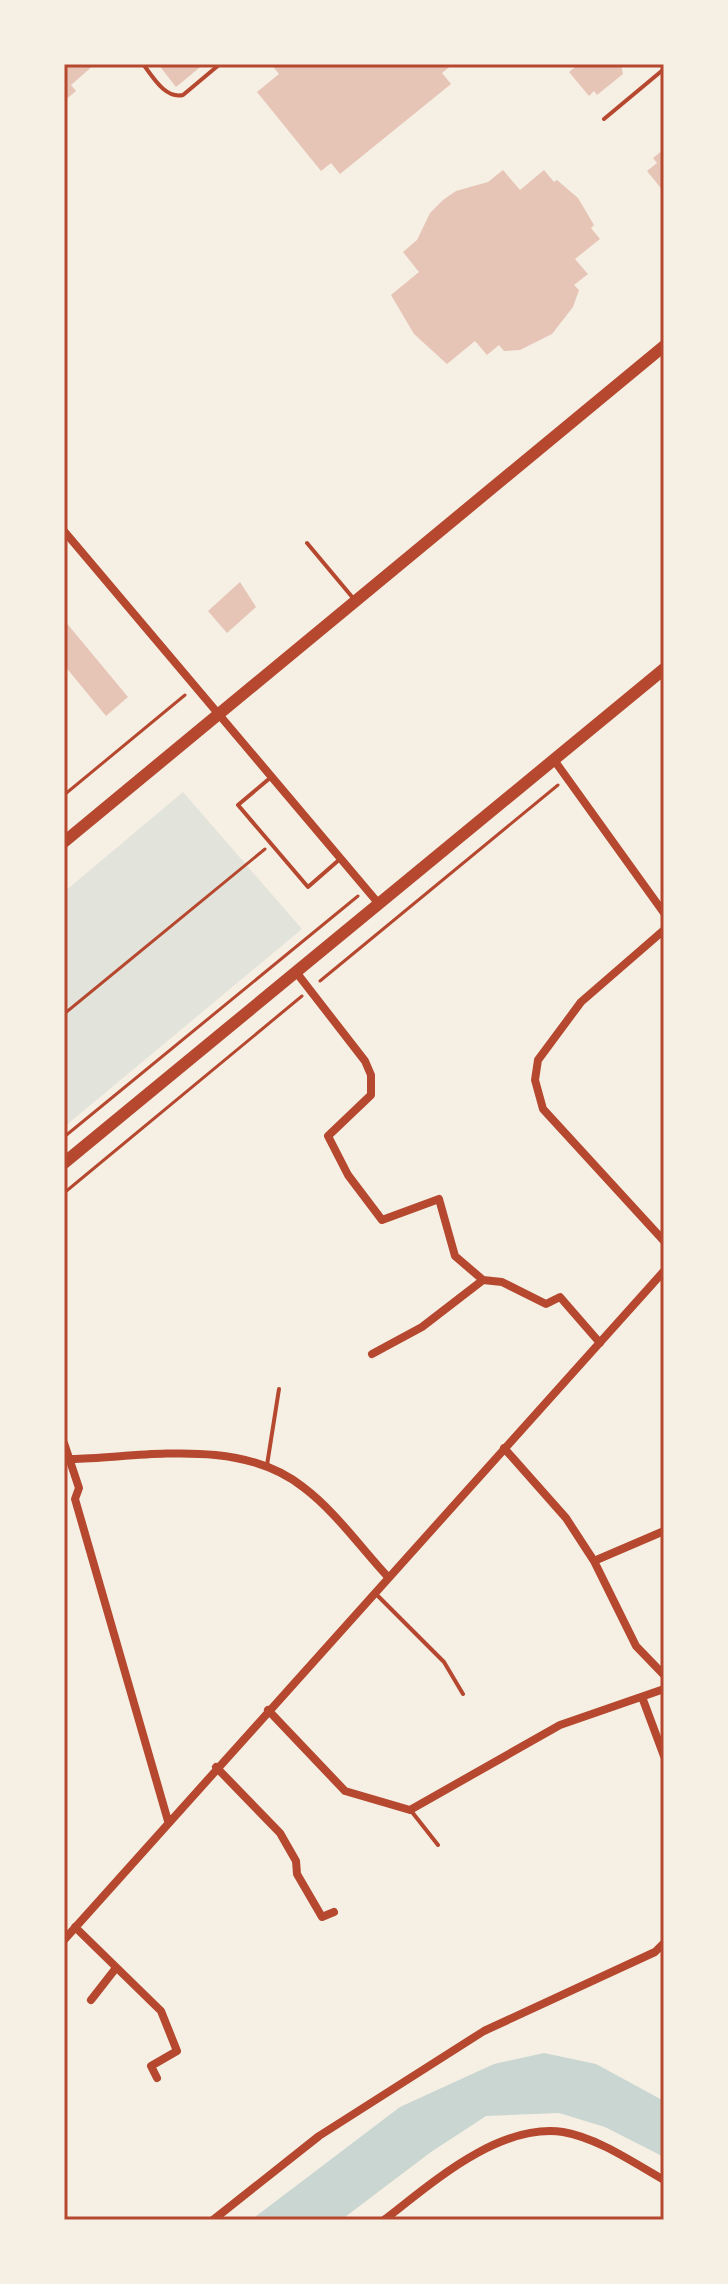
<svg xmlns="http://www.w3.org/2000/svg" width="728" height="2284" font-family="'Fira Sans',sans-serif">
  <style>
    .green { fill: #e2e4dc }
    .water { fill: #c9d6d2 }
    .building { fill: #e6c5b7 }
    .lines { fill: none; stroke-linecap: round; stroke-linejoin: round }
    .path { stroke: #b5482f; stroke-width: 3 }
    .service { stroke: #b5482f; stroke-width: 4 }
    .minor { stroke: #b5482f; stroke-width: 8 }
    .primary { stroke: #b5482f; stroke-width: 12 }
    .neatline { fill: none; stroke: #b5482f; stroke-width: 3 }
  </style>
  <rect width="100%" height="100%" fill="#f6efe4"/>
  <path class="green" d="M 183,792 L 302,929 L 64,1127 L 64,892 Z"/>
  <path class="water" d="M 544,2053 L 596,2064 L 664,2101 L 664,2157 L 605,2127 L 559,2113 L 486,2116 L 431,2152 L 341,2220 L 251,2220 L 400,2107 L 494,2064 Z"/>
  <path class="building" d="M 68,64 L 95,64 L 71,85 L 76,91 L 64,101 L 64,67 Z
    M 158,64 L 204,64 L 176,87 Z
    M 271,64 L 453,64 L 442,73 L 451,84 L 340,174 L 331,163 L 321,171 L 257,92 L 279,74 Z
    M 579,64 L 621,64 L 623,74 L 597,95 L 594,91 L 589,96 L 569,72 Z
    M 663,150 L 664,152 L 664,192 L 647,171 L 657,163 L 653,158 Z
    M 503,170 L 520,190 L 544,170 L 554,182 L 557,180 L 578,198 L 594,225 L 591,228 L 600,239 L 575,259 L 588,274 L 574,285 L 579,290 L 573,307 L 552,334 L 520,350 L 504,351 L 499,345 L 487,355 L 475,341 L 447,364 L 414,334 L 391,295 L 419,272 L 403,252 L 417,240 L 430,213 L 443,200 L 456,191 L 488,182 Z
    M 240,582 L 256,607 L 227,633 L 208,611 Z
    M 64,620 L 128,697 L 106,716 L 64,665 Z"/>
  <g class="lines">
    <path class="path" d="M 64,795 L 185,695
      M 320,981 L 558,785
      M 64,1014 L 265,849
      M 64,1137 L 358,896
      M 64,1193 L 302,996"/>
    <path class="service" d="M 143,64 C 153,77 165,99 183,95 L 220,64
      M 604,119 L 664,69
      M 307,543 L 353,598
      M 270,778 L 238,805 L 308,887 L 340,859
      M 267,1465 L 279,1389
      M 376,1594 L 444,1662 L 463,1694
      M 412,1812 L 438,1845"/>
    <path class="minor" d="M 64,531 L 379,904
      M 554,760 L 664,913
      M 664,930 L 581,1002 L 538,1060 L 535,1080 L 543,1109 L 664,1241
      M 296,972 L 365,1061 L 371,1075 L 371,1095 L 328,1136 L 348,1175 L 382,1220 L 439,1199 L 455,1256 L 483,1280 L 502,1282 L 546,1304 L 560,1297 L 600,1343
      M 372,1354 L 422,1327 L 483,1280
      M 64,1443 L 79,1488 L 75,1499 L 168,1821
      M 504,1448 L 566,1518 L 594,1561 L 636,1646 L 664,1675
      M 71,1459 C 146,1457 240,1437 303,1487 C 335,1511 361,1548 388,1577
      M 594,1561 L 664,1531
      M 642,1697 L 664,1756
      M 268,1710 L 345,1791 L 410,1810 L 560,1725 L 664,1689
      M 216,1767 L 280,1833 L 296,1861 L 297,1874 L 322,1917 L 334,1912
      M 75,1927 L 161,2011 L 177,2051 L 151,2066 L 157,2078
      M 64,1940 L 664,1271
      M 91,2000 L 116,1968
      M 213,2220 L 319,2136 L 484,2031 L 655,1952 L 664,1943
      M 384,2220 C 431,2184 498,2123 563,2132 C 598,2138 634,2163 664,2180"/>
    <path class="primary" d="M 64,842 L 664,346
      M 64,1163 L 664,669"/>
  </g>
  <rect width="728" height="2284" fill="none" stroke="#f6efe4" stroke-width="132"/>
  <rect x="66" y="66" width="596" height="2152" class="neatline"/>
</svg>
